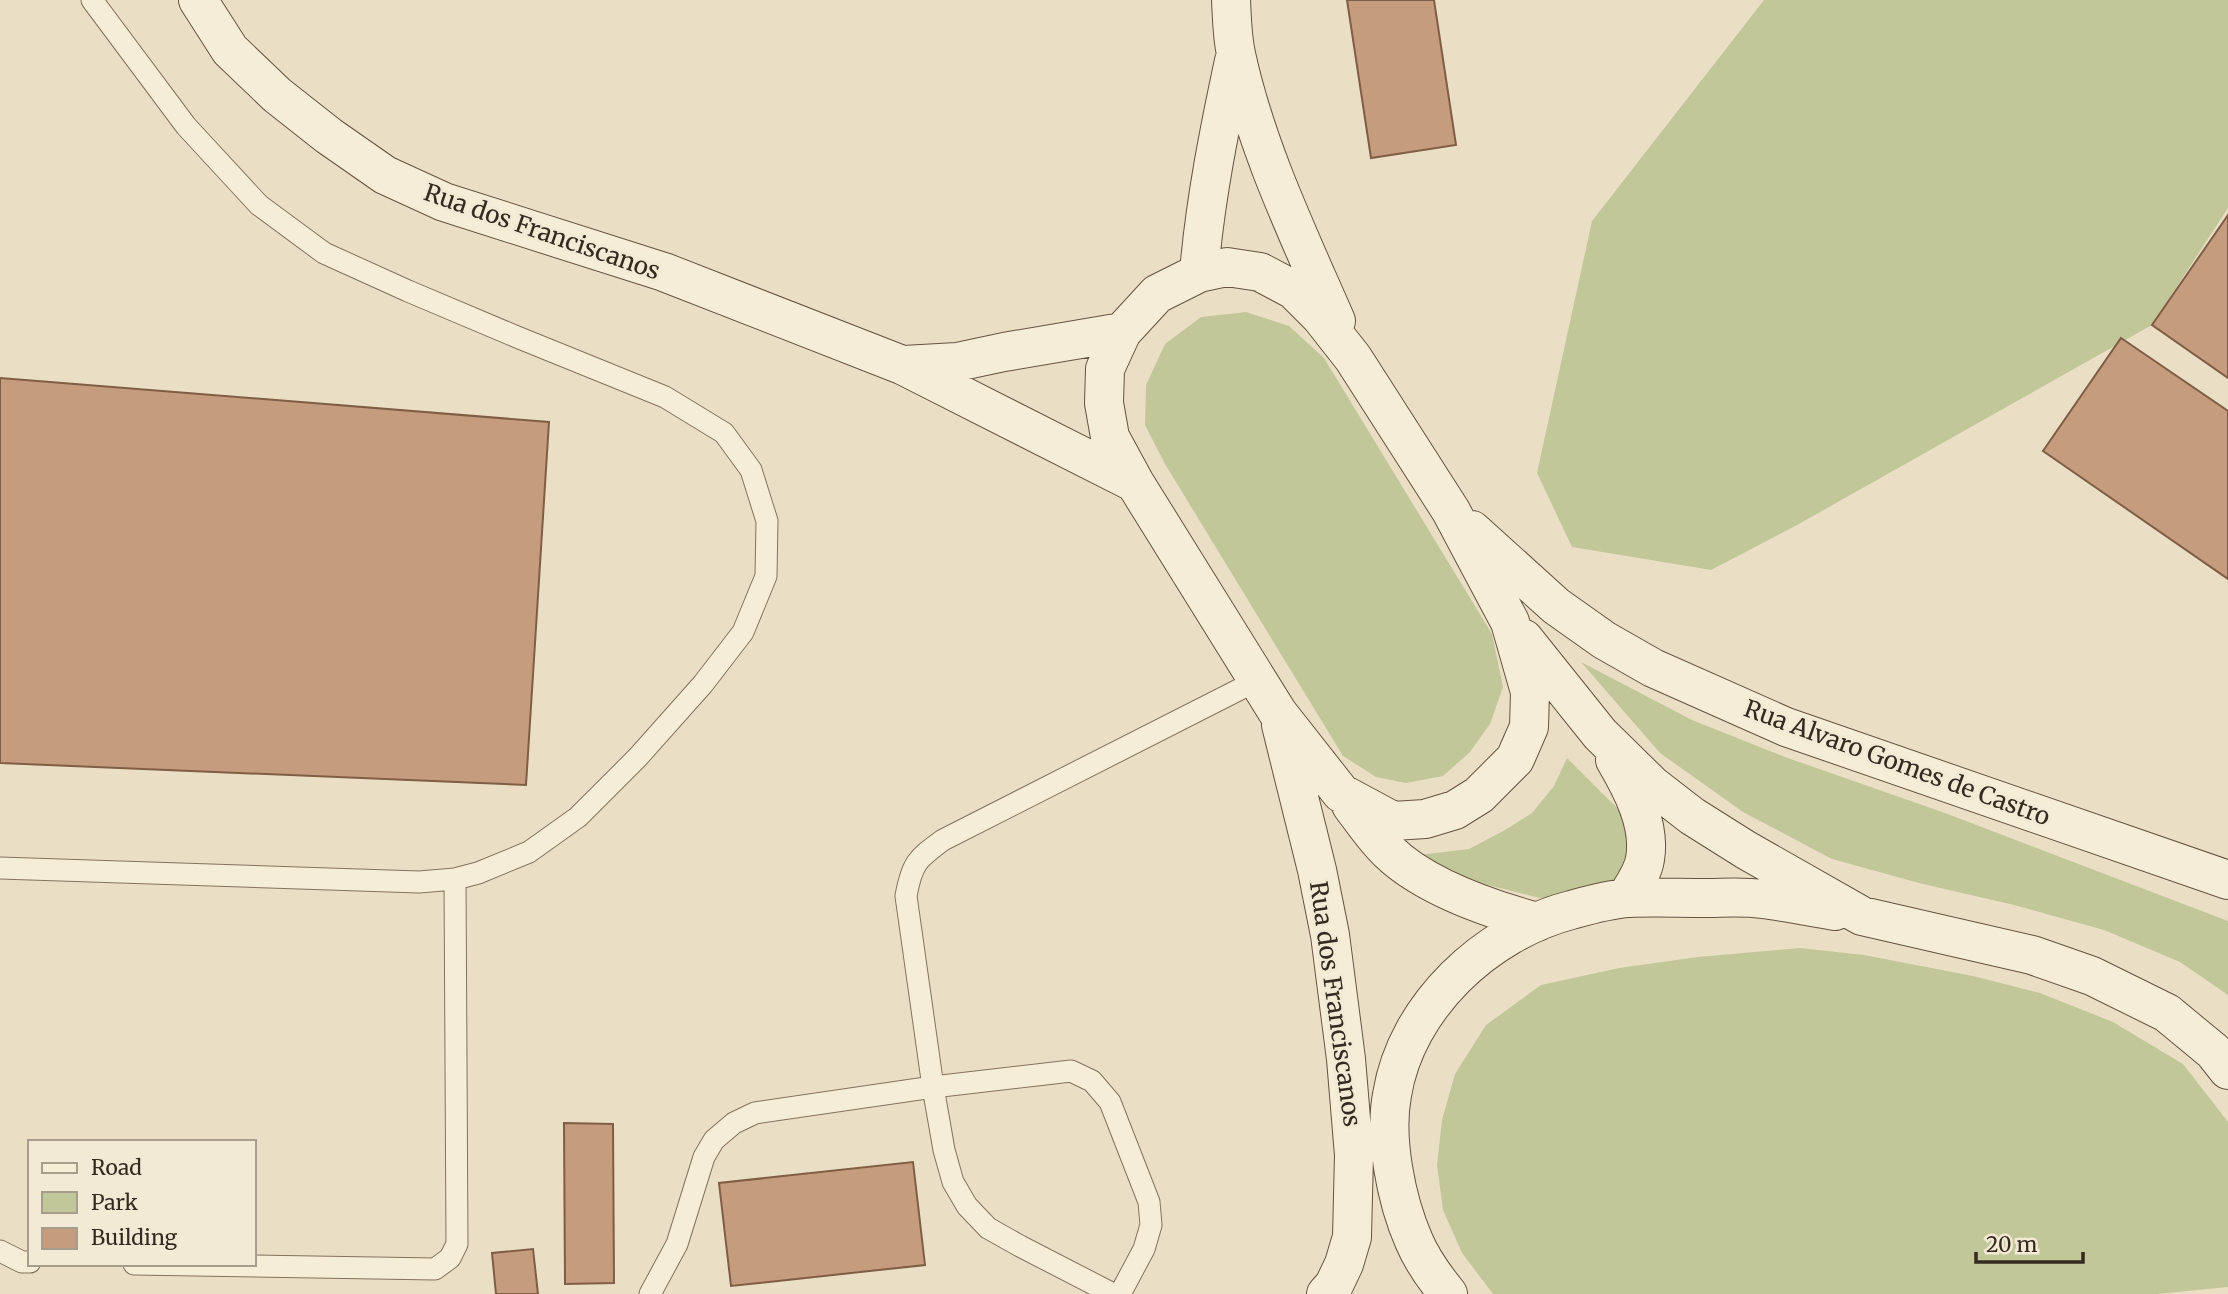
<svg xmlns="http://www.w3.org/2000/svg" width="2228" height="1294" font-family="Merriweather,serif">
  <style>
    .green { fill: #c2c79a }
    .building { fill: #c59c7e; stroke: #805d45; stroke-width: 2 }
    .lines { fill: none; stroke-linecap: round; stroke-linejoin: round }
    .lane-casing { stroke: #83725d; stroke-width: 23 }
    .secondary-casing { stroke: #655340; stroke-width: 40 }
    .lane { stroke: #f6edd7; stroke-width: 21 }
    .secondary { stroke: #f6edd7; stroke-width: 38 }
    .labels { text-anchor: middle; stroke-width: 6; stroke-linejoin: round; paint-order: stroke }
    .street-label { font-size: 24px; fill: #352a1f; stroke: #f2ead4 }
  </style>
  <rect width="100%" height="100%" fill="#eadfc5"/>
  <path class="green" d="M 1764,0 L 2228,0 L 2228,208 L 2152,325 L 1797,525 L 1711,570 L 1572,547 L 1537,473 L 1592,221 Z
    M 1246,312 L 1289,326 L 1324,358 L 1492,634 L 1503,687 L 1490,724 L 1470,752 L 1443,776 L 1406,783 L 1376,777 L 1343,756 L 1165,464 L 1145,425 L 1146,385 L 1165,344 L 1201,317 Z
    M 1581,662 L 1692,720 L 1785,757 L 1945,813 L 2228,921 L 2228,995 L 2180,962 L 2104,930 L 2014,905 L 1919,883 L 1832,859 L 1743,812 L 1660,753 Z
    M 1567,758 L 1625,816 L 1640,843 L 1612,888 L 1570,898 L 1540,898 L 1463,879 L 1419,855 L 1469,849 L 1505,830 L 1532,813 L 1554,786 Z
    M 1800,948 L 1864,955 L 1973,976 L 2040,993 L 2113,1022 L 2183,1064 L 2228,1122 L 2228,1287 L 2157,1294 L 1493,1294 L 1462,1253 L 1443,1210 L 1437,1165 L 1442,1120 L 1455,1074 L 1486,1025 L 1541,985 L 1619,968 L 1698,957 Z"/>
  <path class="building" d="M 1347,0 L 1434,0 L 1456,145 L 1371,158 Z
    M 2228,215 L 2228,378 L 2152,325 Z
    M 2121,338 L 2228,411 L 2228,579 L 2043,451 Z
    M 0,378 L 549,422 L 526,785 L 0,763 Z
    M 564,1123 L 613,1124 L 614,1283 L 565,1284 Z
    M 913,1162 L 925,1265 L 731,1286 L 719,1183 Z
    M 533,1249 L 538,1294 L 496,1294 L 492,1253 Z"/>
  <g class="lines">
    <g class="lane-casing">
      <path id="lane" d="M 0,868 L 419,882 L 455,879 L 478,873 L 529,852 L 578,817 L 638,757 L 703,684 L 743,632 L 766,576 L 767,521 L 751,470 L 724,433 L 665,397 L 517,337 L 408,291 L 324,253 L 259,205 L 186,126 L 92,0
        M 0,1251 L 22,1262 L 30,1262
        M 134,1264 L 435,1269 L 450,1258 L 457,1244 L 455,879
        M 650,1294 L 677,1244 L 704,1157 L 714,1140 L 734,1123 L 755,1113 L 933,1087 L 1071,1071 L 1092,1081 L 1110,1102 L 1149,1202 L 1151,1225 L 1144,1249 L 1120,1294
        M 1113,1294 L 1020,1246 L 988,1228 L 967,1206 L 953,1182 L 944,1150 L 933,1087 L 906,896 C 912,863 917,859 943,840 L 1258,680"/>
    </g>
    <g class="secondary-casing">
      <path id="secondary" d="M 198,0 L 230,50 L 277,95 L 329,136 L 385,175 L 444,202 L 664,272 L 902,365 L 1135,483
        M 1231,0 C 1232,18 1232,36 1236,54 C 1256,147 1298,234 1336,321
        M 1227,267 L 1260,272 L 1294,290 L 1320,316 L 1353,358 L 1451,511 L 1510,622 L 1530,692 L 1529,727 L 1515,759 L 1479,795 L 1455,810 L 1425,819 L 1393,821 L 1341,793 L 1278,713 L 1135,483 L 1110,437 L 1104,403 L 1105,369 L 1122,332 L 1157,294 L 1199,273 Z
        M 1199,273 C 1205,201 1219,131 1234,61
        M 904,365 L 957,362 L 1004,352 L 1122,332
        M 1472,530 L 1556,606 L 1604,640 L 1653,668 L 1786,727 L 2228,880
        M 1524,639 L 1600,734 L 1652,785 L 1692,816 L 1746,850 L 1862,916 L 2032,955 L 2092,976 L 2167,1013 L 2213,1051 L 2228,1070
        M 1281,725 L 1317,870 L 1330,935 L 1346,1059 L 1354,1155 L 1352,1237 L 1344,1264 L 1334,1285 L 1326,1294
        M 1615,760 C 1632,789 1651,825 1645,859 C 1643,873 1633,886 1626,898
        M 1351,805 C 1363,821 1375,839 1389,852 C 1425,887 1490,909 1537,922
        M 1448,1294 C 1435,1278 1422,1260 1414,1241 C 1396,1200 1384,1138 1392,1095 C 1406,1006 1487,932 1571,910 C 1589,905 1610,899 1629,898 C 1653,897 1679,898 1703,898 C 1722,898 1743,896 1762,899 C 1786,902 1811,907 1835,911"/>
    </g>
    <use href="#lane" class="lane"/>
    <use href="#secondary" class="secondary"/>
  </g>
  <g class="labels">
    <g class="street-label">
      <text transform="translate(542 232) rotate(19)" y="8">Rua dos Franciscanos</text>
      <text transform="translate(1897 763) rotate(20)" y="8">Rua Alvaro Gomes de Castro</text>
      <text transform="translate(1335 1004) rotate(82)" y="8">Rua dos Franciscanos</text>
    </g>
  </g>
  <rect x="28" y="1140" width="228" height="126" fill="#f2ead4" stroke="#a69d8c" stroke-width="2"/>
  <rect x="42" y="1163" width="35" height="10" fill="#f6edd7" stroke="#a69d8c" stroke-width="2"/>
  <text x="91" y="1175" font-size="21" fill="#352a1f">Road</text>
  <rect x="42" y="1192" width="35" height="21" fill="#c2c79a" stroke="#a69d8c" stroke-width="2"/>
  <text x="91" y="1210" font-size="21" fill="#352a1f">Park</text>
  <rect x="42" y="1228" width="35" height="21" fill="#c59c7e" stroke="#a69d8c" stroke-width="2"/>
  <text x="91" y="1245" font-size="21" fill="#352a1f">Building</text>
  <path d="M1976 1252v10h107v-10" fill="none" stroke="#352a1f" stroke-width="3.5"/>
  <text x="1986" y="1252" font-size="21" fill="#352a1f" stroke="#f2ead4" stroke-width="5" paint-order="stroke">20 m</text>
</svg>
